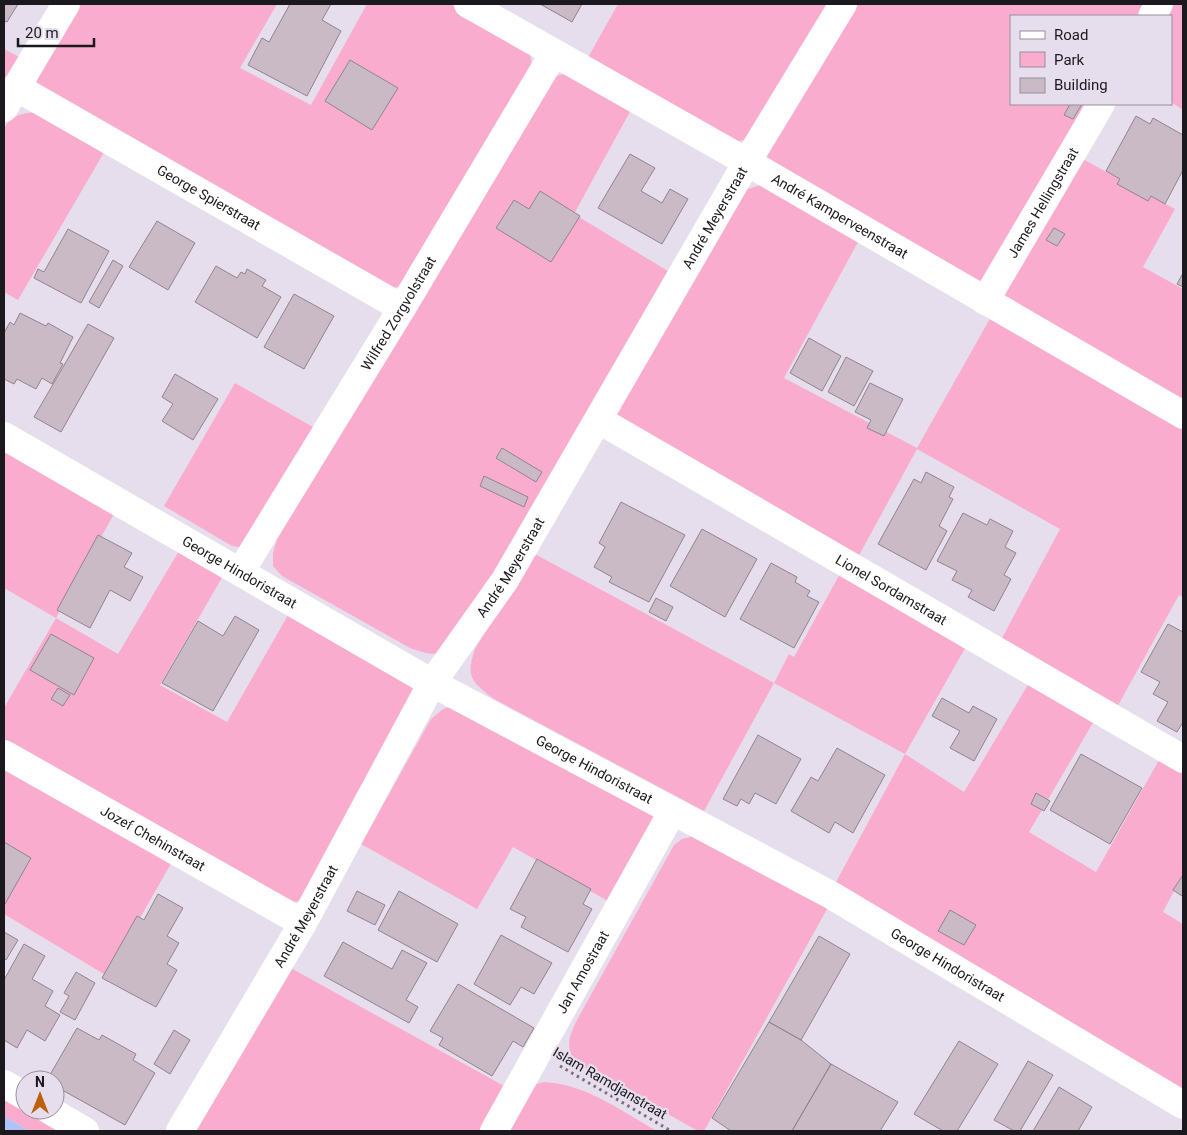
<svg xmlns="http://www.w3.org/2000/svg" width="1187" height="1135" font-family="Roboto,sans-serif">
  <style>
    .green { fill: #faacce }
    .water { fill: #b0c3f8 }
    .building { fill: #c9bac6; stroke: #91848f }
    .lines { fill: none; stroke-linecap: round; stroke-linejoin: round }
    .path { stroke: #77727b; stroke-width: 3; stroke-dasharray: 2.5 4; stroke-linecap: butt }
    .minor { stroke: #fff; stroke-width: 28 }
    .labels { text-anchor: middle; stroke-width: 4.5; stroke-linejoin: round; paint-order: stroke }
    .street-label { font-size: 14px; fill: #1c191e; stroke: #e6deed }
  </style>
  <rect width="100%" height="100%" fill="#e6deed"/>
  <path class="green" d="M 75,4 L 277,4 L 240,68 L 311,105 L 367,4 L 450,4 L 523,45 L 530,54 L 532,66 L 401,286 L 391,289 L 38,89 L 36,76 Z
    M 618,4 L 831,4 L 747,139 L 736,142 L 586,61 Z
    M 851,4 L 1152,4 L 1145,16 L 1011,16 L 1011,104 L 1093,104 L 985,289 L 770,166 L 766,156 Z
    M 1166,4 L 1183,4 L 1183,110 L 1171,102 L 1171,16 L 1159,16 Z
    M 4,49 L 21,58 L 4,89 Z
    M 568,73 L 632,108 L 574,214 L 671,273 L 454,649 C 438,657 427,654 410,648 L 282,576 L 273,566 L 273,553 L 277,539 L 544,89 L 553,77 Z
    M 34,112 L 106,149 L 18,300 L 4,292 L 4,129 C 11,116 19,114 34,112 Z
    M 1077,156 L 1175,209 L 1143,267 L 1183,289 L 1183,402 L 997,296 Z
    M 761,185 L 858,242 L 784,378 L 917,448 L 992,315 L 1183,424 L 1183,597 L 1179,595 L 1116,709 L 1000,642 L 1060,529 L 917,449 L 857,559 L 615,414 L 736,200 L 748,189 Z
    M 235,383 L 322,432 L 247,548 L 232,546 L 164,506 Z
    M 4,440 L 119,505 L 56,618 L 118,654 L 183,544 L 227,569 L 160,685 L 227,722 L 292,608 L 422,690 L 304,900 L 289,903 L 4,748 L 4,708 L 56,618 L 4,588 Z
    M 533,553 L 774,683 L 789,654 L 794,657 L 841,572 L 968,643 L 905,754 L 964,792 L 1029,683 L 1094,721 L 1029,832 L 1096,872 L 1159,760 L 1183,774 L 1183,874 L 1163,912 L 1183,924 L 1183,1094 L 890,920 L 836,882 L 905,754 L 774,683 L 704,811 L 494,699 C 472,682 465,677 475,649 Z
    M 458,704 L 658,808 L 620,908 L 513,847 L 477,909 L 361,844 L 431,719 L 443,709 Z
    M 4,764 L 173,860 L 107,976 L 4,914 Z
    M 695,836 L 832,900 L 704,1131 L 698,1131 L 575,1062 C 565,1045 569,1037 577,1020 L 674,845 L 682,839 Z
    M 289,967 L 513,1091 L 489,1131 L 192,1131 Z
    M 544,1082 C 586,1084 621,1111 657,1131 L 499,1131 L 532,1085 Z
    M 4,1093 L 25,1106 L 25,1110 L 33,1110 L 70,1131 L 29,1131 L 4,1116 Z"/>
  <path class="water" d="M 4,1116 L 29,1131 L 4,1131 Z"/>
  <path class="building" d="M 4,4 L 18,4 L 7,22 L 4,21 Z
    M 290,4 L 331,4 L 322,20 L 341,31 L 307,96 L 248,65 L 262,38 L 269,42 Z
    M 540,4 L 582,4 L 572,22 Z
    M 350,60 L 398,88 L 372,130 L 325,101 Z
    M 1070,104 L 1082,104 L 1073,119 L 1064,115 Z
    M 1136,116 L 1150,124 L 1153,118 L 1183,135 L 1183,170 L 1165,204 L 1151,196 L 1148,201 L 1117,184 L 1120,179 L 1106,171 Z
    M 630,154 L 655,168 L 641,191 L 662,203 L 670,189 L 688,199 L 662,244 L 598,208 Z
    M 540,191 L 580,216 L 551,262 L 496,228 L 514,200 L 529,209 Z
    M 157,221 L 195,243 L 168,290 L 129,267 Z
    M 1054,228 L 1065,234 L 1057,246 L 1046,240 Z
    M 68,229 L 109,251 L 81,303 L 34,278 L 38,269 L 44,272 Z
    M 113,260 L 123,266 L 99,308 L 89,302 Z
    M 216,266 L 237,278 L 241,272 L 245,274 L 247,269 L 266,280 L 262,286 L 281,297 L 257,338 L 195,302 Z
    M 1183,273 L 1183,287 L 1177,284 Z
    M 294,294 L 334,316 L 304,369 L 264,347 Z
    M 20,313 L 46,326 L 48,323 L 73,337 L 60,363 L 63,364 L 52,384 L 42,378 L 36,389 L 17,379 L 14,384 L 4,379 L 4,333 L 10,322 L 14,325 Z
    M 88,324 L 114,338 L 61,432 L 34,417 Z
    M 809,338 L 841,356 L 822,391 L 790,373 Z
    M 846,357 L 873,371 L 854,406 L 828,392 Z
    M 175,374 L 218,399 L 193,440 L 162,421 L 173,404 L 162,397 Z
    M 870,383 L 903,399 L 884,436 L 867,428 L 871,420 L 855,412 Z
    M 502,448 L 542,472 L 536,482 L 496,458 Z
    M 926,472 L 954,487 L 949,497 L 953,499 L 939,526 L 947,531 L 926,570 L 878,544 L 914,479 L 921,483 Z
    M 484,476 L 528,497 L 524,507 L 480,486 Z
    M 621,502 L 685,535 L 649,602 L 609,582 L 612,577 L 594,567 L 605,547 L 599,543 Z
    M 963,513 L 987,525 L 990,519 L 1013,531 L 1005,547 L 1016,553 L 1004,575 L 1011,579 L 994,611 L 968,597 L 972,590 L 952,580 L 957,571 L 937,561 Z
    M 702,529 L 757,559 L 725,617 L 670,586 Z
    M 98,535 L 132,553 L 124,567 L 143,577 L 130,601 L 110,590 L 90,628 L 57,610 Z
    M 771,563 L 797,577 L 795,582 L 810,591 L 807,596 L 819,602 L 794,648 L 740,619 Z
    M 656,598 L 673,607 L 666,621 L 649,612 Z
    M 235,616 L 259,630 L 213,711 L 162,683 L 198,621 L 223,636 Z
    M 1168,624 L 1183,632 L 1183,722 L 1177,732 L 1157,721 L 1168,702 L 1153,694 L 1160,682 L 1141,672 Z
    M 51,634 L 94,658 L 74,695 L 30,670 Z
    M 58,688 L 70,695 L 63,706 L 51,699 Z
    M 942,698 L 969,713 L 973,706 L 997,719 L 974,761 L 950,748 L 960,731 L 932,716 Z
    M 758,735 L 801,759 L 776,804 L 755,793 L 749,804 L 741,799 L 737,806 L 723,799 Z
    M 837,748 L 885,775 L 853,833 L 835,822 L 829,833 L 791,811 L 811,777 L 818,781 Z
    M 1081,754 L 1142,788 L 1110,844 L 1050,810 Z
    M 1036,793 L 1050,801 L 1044,811 L 1031,804 Z
    M 4,842 L 31,858 L 5,904 L 4,903 Z
    M 537,859 L 591,889 L 583,904 L 592,909 L 568,952 L 521,927 L 526,917 L 510,909 Z
    M 1183,875 L 1183,894 L 1182,896 L 1173,890 Z
    M 357,891 L 385,905 L 375,925 L 347,911 Z
    M 399,891 L 458,924 L 437,962 L 378,930 Z
    M 158,894 L 183,908 L 167,936 L 179,943 L 167,964 L 177,970 L 156,1007 L 102,978 L 137,916 L 144,920 Z
    M 950,910 L 976,925 L 964,945 L 938,931 Z
    M 4,932 L 18,940 L 6,960 L 4,958 Z
    M 501,935 L 552,963 L 534,994 L 521,987 L 510,1005 L 474,984 Z
    M 819,936 L 850,954 L 801,1040 L 769,1022 Z
    M 343,942 L 392,969 L 402,950 L 427,963 L 406,1000 L 418,1007 L 409,1023 L 324,976 Z
    M 24,944 L 45,956 L 32,979 L 53,991 L 45,1006 L 60,1015 L 45,1041 L 27,1030 L 17,1048 L 4,1040 L 4,980 Z
    M 76,972 L 95,983 L 75,1020 L 60,1012 L 69,996 L 64,993 Z
    M 458,984 L 534,1028 L 523,1047 L 513,1041 L 492,1076 L 439,1045 L 443,1038 L 430,1031 Z
    M 769,1022 L 801,1040 L 831,1064 L 792,1131 L 731,1131 L 712,1118 Z
    M 77,1028 L 99,1040 L 102,1035 L 136,1054 L 133,1060 L 155,1073 L 125,1125 L 55,1086 L 55,1080 L 47,1080 Z
    M 174,1030 L 190,1040 L 170,1074 L 154,1064 Z
    M 959,1041 L 998,1064 L 957,1131 L 943,1131 L 914,1114 Z
    M 1028,1061 L 1053,1075 L 1020,1131 L 1014,1131 L 994,1120 Z
    M 831,1064 L 898,1102 L 880,1131 L 792,1131 Z
    M 1059,1087 L 1092,1107 L 1078,1131 L 1033,1131 Z"/>
  <g class="lines">
    <path class="path" d="M 560,1066 L 671,1131"/>
    <g class="minor">
      <path id="s1" d="M 468,4 L 747,162 L 1183,415"/>
      <path d="M 1152,16 L 1159,4"/>
      <path id="s2" d="M 16,87 L 402,308"/>
      <path d="M 4,108 L 66,4"/>
      <path id="s3" d="M 985,301 L 1101,104"/>
      <path id="s4" d="M 599,420 L 1183,759"/>
      <path id="s5" d="M 4,436 L 432,683 L 831,895 L 1183,1105"/>
      <path id="s6" d="M 241,571 L 402,308 L 554,53"/>
      <path id="s7" d="M 4,754 L 303,923"/>
      <path d="M 4,1084 L 25,1096"/>
      <path d="M 49,1110 L 85,1131"/>
      <path id="s8" d="M 180,1131 L 303,923 L 432,683 L 505,580 L 747,162 L 843,4"/>
      <path id="s9" d="M 494,1131 L 672,812"/>
    </g>
  </g>
  <g class="labels">
    <g class="street-label">
      <text dy="5" stroke="none"><textPath href="#s2" startOffset="222">George Spierstraat</textPath></text>
      <text dy="5" stroke="none"><textPath href="#s3" startOffset="114">James Hellingstraat</textPath></text>
      <text dy="5" stroke="none"><textPath href="#s1" startOffset="428">André Kamperveenstraat</textPath></text>
      <text dy="5" stroke="none"><textPath href="#s8" startOffset="1059">André Meyerstraat</textPath></text>
      <text dy="5" stroke="none"><textPath href="#s6" startOffset="302">Wilfred Zorgvolstraat</textPath></text>
      <text dy="5" stroke="none"><textPath href="#s8" startOffset="654">André Meyerstraat</textPath></text>
      <text dy="5" stroke="none"><textPath href="#s5" startOffset="272">George Hindoristraat</textPath></text>
      <text dy="5" stroke="none"><textPath href="#s4" startOffset="338">Lionel Sordamstraat</textPath></text>
      <text dy="5" stroke="none"><textPath href="#s5" startOffset="678">George Hindoristraat</textPath></text>
      <text dy="5" stroke="none"><textPath href="#s7" startOffset="171">Jozef Chehinstraat</textPath></text>
      <text dy="5" stroke="none"><textPath href="#s8" startOffset="249">André Meyerstraat</textPath></text>
      <text dy="5" stroke="none"><textPath href="#s5" startOffset="1082">George Hindoristraat</textPath></text>
      <text dy="5" stroke="none"><textPath href="#s9" startOffset="182">Jan Amostraat</textPath></text>
      <text transform="translate(610 1083) rotate(30)" y="5">Islam Ramdjanstraat</text>
    </g>
  </g>
  <rect width="1187" height="1135" fill="none" stroke="#1c191e" stroke-width="10"/>
  <rect x="1010" y="15" width="162" height="90" fill="#e6deed" stroke="#958f9a"/>
  <rect x="1020" y="31" width="25" height="8" fill="#ffffff" stroke="#958f9a"/>
  <text x="1054" y="40" font-size="15" fill="#1c191e">Road</text>
  <rect x="1020" y="52" width="25" height="15" fill="#faacce" stroke="#958f9a"/>
  <text x="1054" y="65" font-size="15" fill="#1c191e">Park</text>
  <rect x="1020" y="78" width="25" height="15" fill="#c9bac6" stroke="#958f9a"/>
  <text x="1054" y="90" font-size="15" fill="#1c191e">Building</text>
  <g transform="translate(40 1095)"><circle r="24" fill="#e6deed" stroke="#958f9a"/>
  <path d="M0-4L9 19L0 12L-9 19Z" fill="#bc5f0e"/>
  <text y="-8" font-size="14" font-weight="bold" text-anchor="middle" fill="#1c191e">N</text>
  </g>
  <path d="M18 38v8h76v-8" fill="none" stroke="#1c191e" stroke-width="2.5"/>
  <text x="25" y="38" font-size="15" fill="#1c191e" stroke="#e6deed" stroke-width="4" paint-order="stroke">20 m</text>
</svg>
